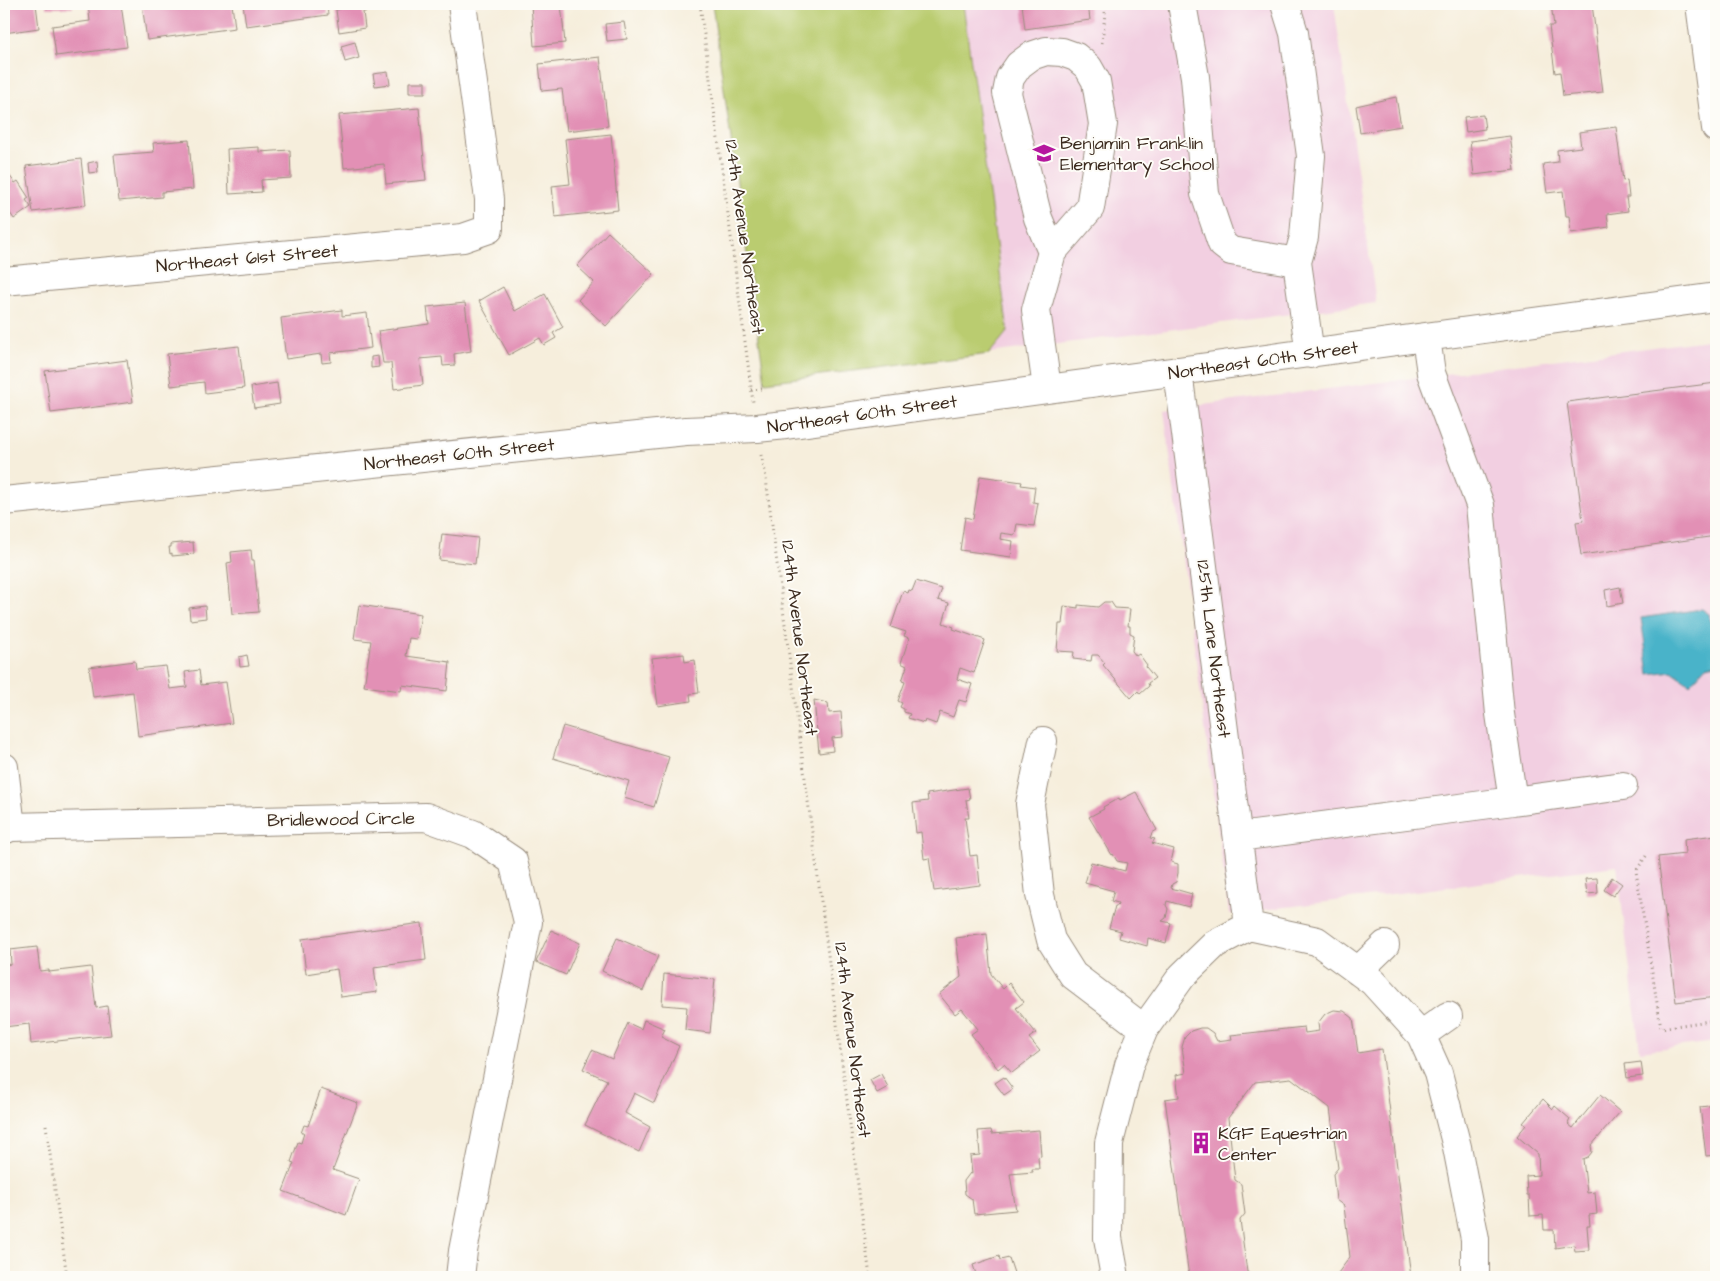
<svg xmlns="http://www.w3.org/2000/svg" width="1720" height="1281" font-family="'Architects Daughter',sans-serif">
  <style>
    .built { fill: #f2cfe1 }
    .green { fill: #bacc6f; stroke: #7a7b46 }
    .water { fill: #4ab3c9; stroke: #426e74 }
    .building { fill: #e290b5 }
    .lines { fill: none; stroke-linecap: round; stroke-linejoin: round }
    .minor-casing { stroke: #988c7d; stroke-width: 30 }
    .path { stroke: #988c7d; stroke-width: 3; stroke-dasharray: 1 4; stroke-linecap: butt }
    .minor { stroke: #fff; stroke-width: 28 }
    .labels { text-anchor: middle; stroke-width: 4; stroke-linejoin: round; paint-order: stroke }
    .poi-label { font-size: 18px; fill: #3b2a1e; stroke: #fdfcf7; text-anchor: start }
    .street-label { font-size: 18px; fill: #3b2a1e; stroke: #fdfcf7 }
  </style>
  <rect width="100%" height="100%" fill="#fdfcf7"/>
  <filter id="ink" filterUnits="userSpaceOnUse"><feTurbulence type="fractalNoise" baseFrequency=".02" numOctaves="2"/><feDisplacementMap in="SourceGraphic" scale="10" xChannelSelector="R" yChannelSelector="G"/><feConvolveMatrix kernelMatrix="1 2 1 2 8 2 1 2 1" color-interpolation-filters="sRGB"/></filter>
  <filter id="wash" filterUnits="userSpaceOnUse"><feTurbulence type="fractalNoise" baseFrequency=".0096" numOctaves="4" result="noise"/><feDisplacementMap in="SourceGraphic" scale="20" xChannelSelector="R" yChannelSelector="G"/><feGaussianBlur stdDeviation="1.12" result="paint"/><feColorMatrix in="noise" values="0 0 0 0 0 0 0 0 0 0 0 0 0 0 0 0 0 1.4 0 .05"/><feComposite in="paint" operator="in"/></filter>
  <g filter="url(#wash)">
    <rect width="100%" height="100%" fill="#f6eedc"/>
    <path class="built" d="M 712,4 L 1334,4 L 1376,303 L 765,382 Z
      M 1716,339 L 1716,1042 L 1640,1051 L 1617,866 L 1229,914 L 1164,410 Z"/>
    <path class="green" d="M 712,4 L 963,4 L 1008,331 L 989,354 L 765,382 Z"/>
    <path class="water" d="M 1702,609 L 1709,614 L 1711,625 L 1716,624 L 1716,664 L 1707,666 L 1690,684 L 1672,671 L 1649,674 L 1641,618 Z"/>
    <g id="blocks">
      <path class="building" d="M 4,4 L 36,4 L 39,28 L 4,33 Z
        M 46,4 L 72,4 L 73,8 L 46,8 Z
        M 88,4 L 121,4 L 127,47 L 56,56 L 52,26 L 90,21 Z
        M 142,4 L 232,4 L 235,28 L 147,40 Z
        M 243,4 L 327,4 L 328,15 L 246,26 Z
        M 339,4 L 406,4 L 406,6 L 363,12 L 365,28 L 339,32 L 336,10 L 340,9 Z
        M 531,4 L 561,4 L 565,43 L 534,46 Z
        M 1022,4 L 1088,4 L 1090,20 L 1025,29 Z
        M 1551,4 L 1592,4 L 1603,92 L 1563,96 L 1560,72 L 1555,73 L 1549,26 L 1554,26 Z
        M 624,22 L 627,39 L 607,41 L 605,24 Z
        M 355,42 L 359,58 L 345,62 L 341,46 Z
        M 600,57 L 608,126 L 567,131 L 562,89 L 542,91 L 539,64 Z
        M 388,72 L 390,84 L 375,86 L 373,74 Z
        M 409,82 L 425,82 L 425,93 L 409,93 Z
        M 1396,97 L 1401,126 L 1360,133 L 1356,106 Z
        M 419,108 L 426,180 L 386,184 L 384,164 L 344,168 L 339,115 Z
        M 1483,115 L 1485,129 L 1466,132 L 1464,117 Z
        M 1616,127 L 1623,181 L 1627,180 L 1629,197 L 1626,197 L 1628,211 L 1607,214 L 1609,227 L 1571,233 L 1569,216 L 1566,216 L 1563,191 L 1547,193 L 1543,164 L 1558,162 L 1557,150 L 1581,147 L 1579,132 Z
        M 611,134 L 618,210 L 555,217 L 552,186 L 570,184 L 565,139 Z
        M 1510,136 L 1515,170 L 1474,175 L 1470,141 Z
        M 189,140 L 193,189 L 162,192 L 162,197 L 119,201 L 114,155 L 154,152 L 153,143 Z
        M 259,147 L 259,152 L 290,150 L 291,178 L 261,180 L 262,192 L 229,194 L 227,149 Z
        M 81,159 L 86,205 L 33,212 L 26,166 Z
        M 97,161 L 98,172 L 89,173 L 88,163 Z
        M 6,171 L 15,183 L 18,181 L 29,198 L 26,200 L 31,207 L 14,219 L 4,204 L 4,172 Z
        M 608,232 L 654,274 L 606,326 L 578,300 L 594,282 L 577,266 Z
        M 503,287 L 515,311 L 545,294 L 563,327 L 553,333 L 556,338 L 544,345 L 540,338 L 509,355 L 479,301 Z
        M 465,303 L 471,351 L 454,354 L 455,365 L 443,366 L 442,357 L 420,359 L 423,385 L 394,389 L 391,363 L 383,363 L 378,331 L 429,324 L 427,307 Z
        M 342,310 L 342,316 L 367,313 L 371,348 L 330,353 L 331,362 L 322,363 L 321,354 L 286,359 L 281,318 Z
        M 239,346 L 244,388 L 205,393 L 204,382 L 171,386 L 167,354 Z
        M 378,356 L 379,367 L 371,368 L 371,357 Z
        M 127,360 L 133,402 L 51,413 L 45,371 Z
        M 277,383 L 280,404 L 254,408 L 251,387 Z
        M 1716,383 L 1716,536 L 1581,555 L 1576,522 L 1583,521 L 1567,402 Z
        M 980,476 L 1022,482 L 1021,485 L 1035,487 L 1033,502 L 1038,503 L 1034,526 L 1017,524 L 1015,535 L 1001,533 L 1000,539 L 1013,541 L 1011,557 L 960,550 L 965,517 L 973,519 Z
        M 442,534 L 478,538 L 475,564 L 439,560 Z
        M 193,542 L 194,554 L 172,556 L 172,553 L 170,554 L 169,547 L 171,547 L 171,544 Z
        M 251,550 L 252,560 L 254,560 L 259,612 L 232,614 L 227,563 L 232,562 L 231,552 Z
        M 916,581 L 942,589 L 938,600 L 949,603 L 943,623 L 954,627 L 953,629 L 985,640 L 974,673 L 960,668 L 957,679 L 972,684 L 966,702 L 959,700 L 953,717 L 940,712 L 936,724 L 925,720 L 924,723 L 908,718 L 910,714 L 904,712 L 904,709 L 900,707 L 902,703 L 898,701 L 905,682 L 902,681 L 907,666 L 901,663 L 909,638 L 904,636 L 906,632 L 891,627 L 903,591 L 908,593 L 909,590 L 912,591 Z
        M 1620,587 L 1623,603 L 1607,606 L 1605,590 Z
        M 1104,602 L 1111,602 L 1115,608 L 1130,609 L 1128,626 L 1130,626 L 1130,633 L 1134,635 L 1132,651 L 1136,656 L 1139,654 L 1147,665 L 1146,667 L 1155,678 L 1148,683 L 1149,686 L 1140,694 L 1138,691 L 1131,698 L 1103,665 L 1105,663 L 1098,655 L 1092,655 L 1091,661 L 1073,659 L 1074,652 L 1057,651 L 1059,624 L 1062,624 L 1064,606 L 1078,608 L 1078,605 L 1098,607 Z
        M 359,605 L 421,614 L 417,639 L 409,638 L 406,656 L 450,662 L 447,691 L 402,685 L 401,691 L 364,686 L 371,641 L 354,639 Z
        M 205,606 L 206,618 L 190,620 L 189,608 Z
        M 684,654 L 685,662 L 695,660 L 699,693 L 690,694 L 691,701 L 658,706 L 652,658 Z
        M 247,655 L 249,666 L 240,667 L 239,657 Z
        M 135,661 L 136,669 L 166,666 L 170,689 L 187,687 L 185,672 L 199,670 L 201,685 L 226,682 L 232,723 L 138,736 L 133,692 L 93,697 L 89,667 Z
        M 814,700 L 828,703 L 829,713 L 841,712 L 843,737 L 832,738 L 833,751 L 819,753 Z
        M 563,726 L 669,757 L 654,807 L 624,798 L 629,781 L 553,758 Z
        M 968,788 L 970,799 L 966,800 L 969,818 L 965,818 L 970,856 L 977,855 L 980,885 L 934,891 L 929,858 L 924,859 L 921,832 L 916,833 L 913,803 L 928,801 L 927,794 Z
        M 1136,792 L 1157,830 L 1152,833 L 1150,838 L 1155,839 L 1152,843 L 1174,849 L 1171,862 L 1178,864 L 1178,873 L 1176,882 L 1172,884 L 1171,888 L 1192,894 L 1189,907 L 1167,901 L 1166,905 L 1168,909 L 1166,918 L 1162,921 L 1171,923 L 1166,943 L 1148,938 L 1147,946 L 1119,938 L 1121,931 L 1109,928 L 1115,906 L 1117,906 L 1118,903 L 1111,901 L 1114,891 L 1085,883 L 1091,862 L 1125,871 L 1127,863 L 1117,861 L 1113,854 L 1112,855 L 1089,817 L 1104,809 L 1103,807 L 1119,798 L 1120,800 Z
        M 1716,835 L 1716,997 L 1676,1002 L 1658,857 L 1685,854 L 1684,839 Z
        M 1612,877 L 1622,884 L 1613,896 L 1604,890 Z
        M 1597,878 L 1598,893 L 1587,894 L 1585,879 Z
        M 422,923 L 426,960 L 374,967 L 377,992 L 341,997 L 337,969 L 306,974 L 302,939 Z
        M 551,930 L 580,943 L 566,975 L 536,962 Z
        M 987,934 L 991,974 L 1003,989 L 1009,983 L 1024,1002 L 1016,1008 L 1036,1033 L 1029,1038 L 1040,1051 L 1012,1073 L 1004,1064 L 998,1069 L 971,1034 L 978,1029 L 962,1009 L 955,1014 L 939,994 L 961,977 L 956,938 Z
        M 617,938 L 658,956 L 643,991 L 602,971 Z
        M 37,947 L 40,971 L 49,970 L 49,972 L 91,967 L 96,1008 L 107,1006 L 111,1035 L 31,1044 L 29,1024 L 4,1027 L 4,965 L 11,964 L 10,950 Z
        M 664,974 L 715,979 L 710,1033 L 685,1030 L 687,1007 L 662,1005 Z
        M 1334,1010 L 1344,1011 L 1353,1018 L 1358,1053 L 1382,1049 L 1411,1277 L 1335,1277 L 1350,1257 L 1344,1206 L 1336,1200 L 1333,1174 L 1338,1168 L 1330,1108 L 1291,1078 L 1255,1082 L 1228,1118 L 1235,1180 L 1241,1184 L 1245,1214 L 1240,1220 L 1247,1272 L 1254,1277 L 1189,1277 L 1165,1099 L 1179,1097 L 1176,1075 L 1186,1073 L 1182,1047 L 1185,1037 L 1191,1031 L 1200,1028 L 1206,1028 L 1213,1033 L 1217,1041 L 1232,1039 L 1231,1035 L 1304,1027 L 1305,1033 L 1319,1031 L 1318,1023 L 1325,1014 Z
        M 644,1020 L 665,1029 L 661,1037 L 679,1046 L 654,1103 L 634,1093 L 625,1113 L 650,1127 L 639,1152 L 585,1125 L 607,1080 L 583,1069 L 592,1050 L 612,1059 L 628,1023 L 641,1029 Z
        M 1641,1062 L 1643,1076 L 1627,1078 L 1625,1064 Z
        M 881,1074 L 888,1087 L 877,1093 L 870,1080 Z
        M 1004,1077 L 1013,1089 L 1004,1095 L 995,1083 Z
        M 321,1089 L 358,1103 L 333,1170 L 359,1179 L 346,1215 L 283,1191 L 294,1163 L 291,1162 L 298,1142 L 301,1143 L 304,1133 L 301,1133 L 304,1125 L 308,1126 Z
        M 1600,1095 L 1620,1112 L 1591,1146 L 1592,1152 L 1588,1157 L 1583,1159 L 1587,1193 L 1595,1192 L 1597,1214 L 1589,1215 L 1590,1226 L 1587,1226 L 1589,1250 L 1575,1251 L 1574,1245 L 1555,1248 L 1554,1230 L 1544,1230 L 1543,1215 L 1530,1216 L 1529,1195 L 1527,1195 L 1526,1176 L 1539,1175 L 1538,1154 L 1517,1136 L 1526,1125 L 1523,1123 L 1543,1099 L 1553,1109 L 1555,1106 L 1570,1119 L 1568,1124 L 1573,1128 Z
        M 1716,1105 L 1716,1155 L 1706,1156 L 1700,1107 Z
        M 991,1130 L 992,1134 L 1039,1130 L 1041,1156 L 1038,1157 L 1039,1169 L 1032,1169 L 1033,1172 L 1010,1174 L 1016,1210 L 974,1214 L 972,1199 L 965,1194 L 964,1181 L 970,1173 L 972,1174 L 970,1156 L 980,1155 L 978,1131 Z
        M 999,1256 L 1000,1260 L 1009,1258 L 1015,1276 L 1025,1272 L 1027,1277 L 977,1277 L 973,1265 Z"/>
    </g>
  </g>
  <g filter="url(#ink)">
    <use href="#blocks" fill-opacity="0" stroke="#988c7d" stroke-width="1"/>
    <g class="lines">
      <g class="minor-casing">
        <path id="minor" d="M 1182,4 L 1195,77 L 1205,194 L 1222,244 L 1231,251 L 1297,262 L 1304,237 L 1311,156 L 1294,33 L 1285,4
          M 1700,4 L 1716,128
          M 1297,262 L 1310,354
          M 4,281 L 463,238 L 489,229 L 489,199 L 462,4
          M 1178,371 L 1249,926
          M 1047,388 L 1036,310 L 1052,252 L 1090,208 L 1103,124 L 1096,81 L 1088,67 L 1076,57 L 1062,52 L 1046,51 L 1031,56 L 1019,65 L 1010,78 L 1007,93 L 1038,218 L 1052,252
          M 4,501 L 686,431 L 757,428 L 786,425 L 1716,297
          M 1043,741 L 1030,804 L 1040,895 L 1051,940 L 1073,975 L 1144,1029
          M 4,767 L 11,827
          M 1513,801 L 1623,786
          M 4,830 L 11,827 L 426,817 L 473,834 L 513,861 L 528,922 L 463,1251 L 460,1277
          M 1238,837 L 1513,801 L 1500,714 L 1480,505 L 1431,373 L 1426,338
          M 1358,971 L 1385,945
          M 1421,1035 L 1448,1016
          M 1115,1277 L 1108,1238 L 1109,1143 L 1129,1065 L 1144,1029 L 1182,976 L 1215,944 L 1249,926 L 1317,941 L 1373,982 L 1421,1035 L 1438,1073 L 1457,1147 L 1475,1239 L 1475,1277"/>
      </g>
      <path class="path" d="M 700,4 L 753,402
        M 1102,43 L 1106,4
        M 751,390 L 762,389
        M 761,455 L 765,471 L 870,1277
        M 1646,856 L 1636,871 L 1661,1028 L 1716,1020
        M 46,1125 L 67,1277"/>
      <use href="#minor" class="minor"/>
    </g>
  </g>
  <defs>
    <g id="school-bare" transform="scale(1.725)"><path d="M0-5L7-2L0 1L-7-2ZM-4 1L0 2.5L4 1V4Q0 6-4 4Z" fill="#b5179e" stroke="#fdfcf7" stroke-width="2.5" paint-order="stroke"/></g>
    <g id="building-bare" transform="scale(1.725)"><path d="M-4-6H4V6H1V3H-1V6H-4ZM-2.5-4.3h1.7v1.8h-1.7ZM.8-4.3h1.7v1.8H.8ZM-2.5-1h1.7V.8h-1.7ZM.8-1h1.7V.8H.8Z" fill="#b5179e" stroke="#fdfcf7" stroke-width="2.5" paint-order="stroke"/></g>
  </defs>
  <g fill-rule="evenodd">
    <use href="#school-bare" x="1044" y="153"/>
    <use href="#building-bare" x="1201" y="1143"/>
  </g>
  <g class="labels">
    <g class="poi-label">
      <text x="1060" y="149">Benjamin Franklin<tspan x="1060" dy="21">Elementary School</tspan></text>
      <text x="1218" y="1139">KGF Equestrian<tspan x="1218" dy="21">Center</tspan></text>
    </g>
    <g class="street-label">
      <text transform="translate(745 237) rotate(82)" y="6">124th Avenue Northeast</text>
      <text transform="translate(247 258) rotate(-5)" y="6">Northeast 61st Street</text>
      <text transform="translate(1263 360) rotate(-8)" y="6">Northeast 60th Street</text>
      <text transform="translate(862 414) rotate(-8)" y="6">Northeast 60th Street</text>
      <text transform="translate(459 454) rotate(-6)" y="6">Northeast 60th Street</text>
      <text transform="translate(800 638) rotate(83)" y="6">124th Avenue Northeast</text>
      <text transform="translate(1214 649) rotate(83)" y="6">125th Lane Northeast</text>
      <text transform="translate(341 819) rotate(-1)" y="6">Bridlewood Circle</text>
      <text transform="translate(853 1040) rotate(83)" y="6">124th Avenue Northeast</text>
    </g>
  </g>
  <rect width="1720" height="1281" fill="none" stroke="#fdfcf7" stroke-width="20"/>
</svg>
